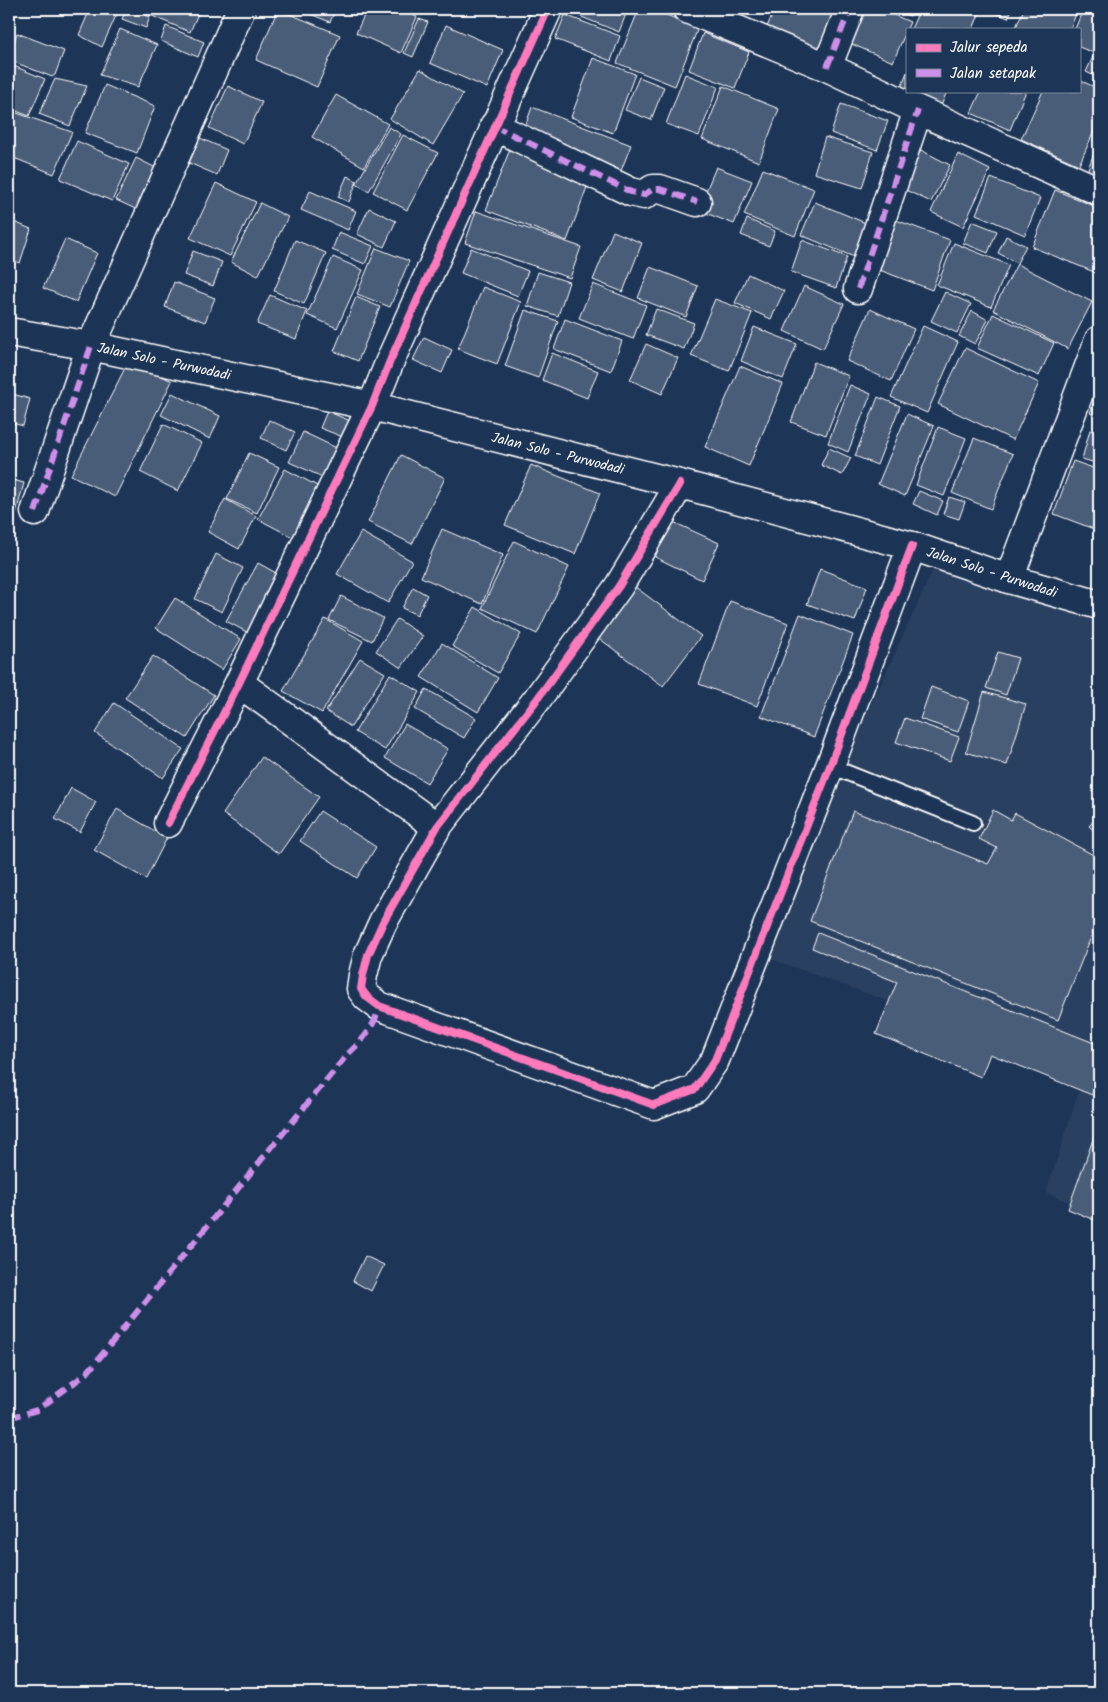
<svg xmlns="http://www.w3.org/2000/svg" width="1108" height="1702" font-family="Kalam,sans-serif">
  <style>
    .built { fill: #2a4161 }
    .building { fill: #4a5d79; stroke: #fff }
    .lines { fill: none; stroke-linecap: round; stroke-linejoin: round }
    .lane-casing { stroke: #fff; stroke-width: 18 }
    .street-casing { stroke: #fff; stroke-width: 31 }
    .primary-casing { stroke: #fff; stroke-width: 31 }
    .lane { stroke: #1d3557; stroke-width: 14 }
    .street { stroke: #1d3557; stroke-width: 28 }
    .primary { stroke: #1d3557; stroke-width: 28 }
    .quiet { stroke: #ce8fe9; stroke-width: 6; stroke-dasharray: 12 6; stroke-linecap: butt }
    .cycleway-casing { stroke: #1d3557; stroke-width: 11 }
    .cycleway { stroke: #fd7abc; stroke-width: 8 }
    .labels { text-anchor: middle; stroke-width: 4.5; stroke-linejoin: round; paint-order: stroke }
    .street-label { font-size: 14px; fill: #fff; stroke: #1d3557 }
  </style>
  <rect width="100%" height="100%" fill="#1d3557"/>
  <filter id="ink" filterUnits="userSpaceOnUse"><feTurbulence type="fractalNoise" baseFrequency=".02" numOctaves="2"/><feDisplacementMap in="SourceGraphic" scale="10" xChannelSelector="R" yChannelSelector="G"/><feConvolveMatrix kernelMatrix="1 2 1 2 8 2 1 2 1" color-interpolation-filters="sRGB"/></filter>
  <g filter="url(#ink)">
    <path class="built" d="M 939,557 L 1099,604 L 1099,1214 L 1046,1193 L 1085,1072 L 757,954 Z"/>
    <path class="building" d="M 90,9 L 119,9 L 102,47 L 79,35 Z
      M 127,9 L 132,9 L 150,17 L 146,28 L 122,19 Z
      M 139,9 L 200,9 L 190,32 L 138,10 Z
      M 278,9 L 340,35 L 317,87 L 256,60 Z
      M 298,9 L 336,9 L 330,22 Z
      M 367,9 L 398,9 L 417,17 L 401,53 L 356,33 Z
      M 564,9 L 628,9 L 619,32 L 564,10 Z
      M 639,9 L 652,9 L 698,28 L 675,86 L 617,63 Z
      M 712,9 L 737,9 L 732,19 Z
      M 775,9 L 839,9 L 820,52 L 766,29 Z
      M 854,9 L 880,9 L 910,22 L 893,62 L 840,39 Z
      M 894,9 L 914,9 L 910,16 Z
      M 920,9 L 972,9 L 980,12 L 973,29 L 911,29 Z
      M 986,9 L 1012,9 L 1008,18 Z
      M 1024,9 L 1064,9 L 1076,14 L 1070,29 L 1015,29 Z
      M 1083,9 L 1099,9 L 1099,39 L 1094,53 L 1079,47 L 1079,29 L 1075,29 Z
      M 565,15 L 620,36 L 611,61 L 555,39 Z
      M 419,19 L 428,22 L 413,57 L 404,53 Z
      M 446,25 L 503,50 L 487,88 L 430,63 Z
      M 166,26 L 204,42 L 198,57 L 161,41 Z
      M 120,29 L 157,45 L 138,87 L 100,75 Z
      M 17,33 L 64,51 L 55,75 L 52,77 L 9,60 L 9,55 Z
      M 703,33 L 749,52 L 735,88 L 689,70 Z
      M 1099,44 L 1099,78 L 1086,72 Z
      M 593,58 L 635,74 L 613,133 L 571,117 Z
      M 9,64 L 45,79 L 29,116 L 9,108 Z
      M 420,69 L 463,94 L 433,145 L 390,119 Z
      M 907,72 L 907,91 L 947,91 L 941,106 L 900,90 Z
      M 685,74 L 718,87 L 699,136 L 666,124 Z
      M 639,77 L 664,87 L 651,120 L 625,110 Z
      M 55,79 L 87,86 L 70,126 L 39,114 Z
      M 1079,80 L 1099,89 L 1099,120 L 1079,165 L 1021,139 L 1043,91 L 1079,91 Z
      M 105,85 L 155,106 L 137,153 L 85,133 Z
      M 228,86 L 262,102 L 243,144 L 209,128 Z
      M 723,86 L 779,109 L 759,162 L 702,139 Z
      M 981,91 L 1026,91 L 1010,130 L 971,113 Z
      M 336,95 L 388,124 L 364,167 L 312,137 Z
      M 841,104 L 888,121 L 877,150 L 831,133 Z
      M 532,107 L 631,145 L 619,176 L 521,138 Z
      M 14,112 L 72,132 L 54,174 L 9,156 L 9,125 Z
      M 389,127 L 401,134 L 369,191 L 356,184 Z
      M 403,135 L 438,153 L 407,210 L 373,192 Z
      M 825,137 L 873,152 L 862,188 L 814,173 Z
      M 200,138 L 227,150 L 217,175 L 189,163 Z
      M 1099,140 L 1099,179 L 1086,174 Z
      M 77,141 L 129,164 L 112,201 L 60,179 Z
      M 915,147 L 950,165 L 931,202 L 897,186 Z
      M 510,149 L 590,179 L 567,241 L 486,210 Z
      M 958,154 L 990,170 L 963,227 L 931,212 Z
      M 136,158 L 162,171 L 142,212 L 116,200 Z
      M 716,167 L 752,181 L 734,224 L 698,210 Z
      M 763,169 L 814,189 L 795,236 L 744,215 Z
      M 347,176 L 357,181 L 349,202 L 338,197 Z
      M 991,178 L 1040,198 L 1025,235 L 976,214 Z
      M 216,183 L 256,202 L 230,256 L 190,238 Z
      M 1055,190 L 1099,208 L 1099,274 L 1032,247 Z
      M 310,191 L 356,211 L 348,230 L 301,210 Z
      M 815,202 L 868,224 L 854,257 L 801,235 Z
      M 260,203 L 288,217 L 258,276 L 231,262 Z
      M 369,208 L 396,221 L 384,247 L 357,234 Z
      M 476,211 L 581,247 L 570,278 L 465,243 Z
      M 888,217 L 950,240 L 932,290 L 869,266 Z
      M 747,219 L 775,231 L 769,246 L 741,235 Z
      M 9,220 L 31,229 L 20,263 L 9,259 Z
      M 972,221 L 997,231 L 988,253 L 963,243 Z
      M 613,231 L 642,243 L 623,292 L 593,280 Z
      M 339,232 L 373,246 L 365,264 L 332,250 Z
      M 1006,236 L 1026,246 L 1017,263 L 998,253 Z
      M 65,239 L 97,253 L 76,302 L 43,288 Z
      M 295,240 L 326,253 L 304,304 L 274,291 Z
      M 802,240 L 847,257 L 836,288 L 791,272 Z
      M 954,243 L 1009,265 L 991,307 L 937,285 Z
      M 376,248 L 409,261 L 390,307 L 357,294 Z
      M 471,248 L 528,271 L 518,296 L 461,273 Z
      M 193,251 L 222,262 L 213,286 L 184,275 Z
      M 333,257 L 363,270 L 337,328 L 307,315 Z
      M 1017,264 L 1092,302 L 1068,349 L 993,310 Z
      M 650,267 L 698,286 L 686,317 L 638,298 Z
      M 538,272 L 569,282 L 558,316 L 527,306 Z
      M 748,274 L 784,291 L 771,319 L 735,303 Z
      M 174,282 L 215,298 L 205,322 L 165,307 Z
      M 593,284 L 646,305 L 633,339 L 579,318 Z
      M 804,286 L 844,304 L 823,349 L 784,331 Z
      M 483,287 L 521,302 L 497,364 L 458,349 Z
      M 945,292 L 971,304 L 957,333 L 931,321 Z
      M 270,295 L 307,311 L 296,339 L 257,324 Z
      M 356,297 L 380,307 L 358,361 L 334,351 Z
      M 715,299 L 752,313 L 729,371 L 691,356 Z
      M 656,309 L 694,323 L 684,349 L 646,335 Z
      M 870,309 L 914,329 L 891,381 L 847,361 Z
      M 525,310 L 558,321 L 538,378 L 505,366 Z
      M 972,311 L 988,320 L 975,344 L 959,336 Z
      M 993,314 L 1054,343 L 1039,376 L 977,348 Z
      M 565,319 L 622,341 L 611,371 L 554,349 Z
      M 923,326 L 958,342 L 927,413 L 891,397 Z
      M 754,327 L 797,344 L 783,379 L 741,361 Z
      M 424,337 L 452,350 L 442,373 L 413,360 Z
      M 646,344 L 678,358 L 662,394 L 630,380 Z
      M 965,348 L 1039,383 L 1013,440 L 938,404 Z
      M 552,353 L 598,371 L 587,398 L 542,380 Z
      M 129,360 L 172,381 L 115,497 L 71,475 Z
      M 814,362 L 849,376 L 826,435 L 791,422 Z
      M 740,366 L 783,384 L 749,466 L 705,447 Z
      M 850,385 L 871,394 L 848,452 L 828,443 Z
      M 1099,388 L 1099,417 L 1090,413 Z
      M 9,393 L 30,399 L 23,426 L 9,422 Z
      M 172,393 L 220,416 L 210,439 L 161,415 Z
      M 878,397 L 900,406 L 877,465 L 855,456 Z
      M 327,411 L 355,423 L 348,439 L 320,428 Z
      M 907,414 L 934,426 L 905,496 L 878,484 Z
      M 269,420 L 295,432 L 286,450 L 261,438 Z
      M 163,424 L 202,443 L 178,491 L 140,472 Z
      M 938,427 L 966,438 L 944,496 L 916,485 Z
      M 1090,430 L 1099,433 L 1099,464 L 1082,459 Z
      M 303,432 L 343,451 L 329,480 L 289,462 Z
      M 974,438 L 1013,454 L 991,509 L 952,493 Z
      M 829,448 L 851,458 L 842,475 L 821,465 Z
      M 249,453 L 279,467 L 257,513 L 227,499 Z
      M 401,455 L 445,478 L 412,544 L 368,522 Z
      M 1073,461 L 1099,470 L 1099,531 L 1054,514 Z
      M 531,465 L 600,493 L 575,554 L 505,525 Z
      M 285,469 L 325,490 L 298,540 L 258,519 Z
      M 9,479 L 24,483 L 9,539 Z
      M 919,491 L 943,501 L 937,515 L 913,504 Z
      M 949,497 L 965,502 L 959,519 L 943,514 Z
      M 225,499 L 256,516 L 239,549 L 208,532 Z
      M 671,521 L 719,543 L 702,580 L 655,557 Z
      M 442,529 L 503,555 L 482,604 L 421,577 Z
      M 361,532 L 412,561 L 388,603 L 337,574 Z
      M 514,541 L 569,567 L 537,634 L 482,608 Z
      M 216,554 L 243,568 L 222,612 L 195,599 Z
      M 258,563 L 287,579 L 256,637 L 226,621 Z
      M 820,569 L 867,587 L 855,621 L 807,604 Z
      M 634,586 L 701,636 L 663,686 L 596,636 Z
      M 413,587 L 427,595 L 417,615 L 402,608 Z
      M 341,596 L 383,618 L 372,641 L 329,620 Z
      M 175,598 L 241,639 L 222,670 L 156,628 Z
      M 730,601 L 788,623 L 757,706 L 699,684 Z
      M 475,607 L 521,634 L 498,673 L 452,646 Z
      M 800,614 L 853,635 L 814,737 L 761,716 Z
      M 325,619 L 363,641 L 322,713 L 283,691 Z
      M 397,619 L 423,636 L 401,668 L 376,651 Z
      M 442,643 L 498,678 L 478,712 L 421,677 Z
      M 998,652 L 1018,658 L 1006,695 L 986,688 Z
      M 153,656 L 214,695 L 187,738 L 125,698 Z
      M 360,658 L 385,673 L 351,727 L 326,711 Z
      M 390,674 L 420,692 L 385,750 L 355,732 Z
      M 931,687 L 969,701 L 958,732 L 920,719 Z
      M 426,689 L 476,718 L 464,738 L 415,709 Z
      M 984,692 L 1026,704 L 1007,765 L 966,752 Z
      M 114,703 L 183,749 L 163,778 L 95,733 Z
      M 905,718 L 959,737 L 950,761 L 896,742 Z
      M 405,724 L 448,749 L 427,783 L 385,758 Z
      M 262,757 L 319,797 L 279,854 L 223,814 Z
      M 71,788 L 96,802 L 80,832 L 55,819 Z
      M 117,809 L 167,838 L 146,879 L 94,850 Z
      M 993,810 L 1011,820 L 1015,813 L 1099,858 L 1099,917 L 1058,1020 L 810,921 L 853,811 L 988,864 L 997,848 L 979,839 Z
      M 320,811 L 376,847 L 357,878 L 300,841 Z
      M 1099,815 L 1099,835 L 1089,826 Z
      M 818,933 L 1099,1045 L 1099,1076 L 1092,1095 L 990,1054 L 981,1077 L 876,1034 L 897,982 L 812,948 Z
      M 1099,1123 L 1099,1222 L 1068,1209 Z
      M 365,1256 L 384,1265 L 371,1291 L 353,1281 Z"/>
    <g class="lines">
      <g class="lane-casing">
        <path id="lane" d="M 830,766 L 973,823"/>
      </g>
      <g class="street-casing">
        <path id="street" d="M 687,9 L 827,67 L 918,110 L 1099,191
          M 827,67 L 850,9
          M 494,126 L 631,192 L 644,195 L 653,189 L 660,189 L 697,202
          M 858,289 L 918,110
          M 680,484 L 619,586 L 535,702 L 437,827 L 383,922 L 368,955 L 363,975 L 361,989 L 367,997 L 379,1006 L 654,1105 L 695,1089 L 715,1060 L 830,766 L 912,546
          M 35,512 L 91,346 L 241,9
          M 1009,579 L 1099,340
          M 239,683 L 437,827
          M 168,823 L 239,683 L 372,406 L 390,361 L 548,9"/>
      </g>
      <g class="primary-casing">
        <path id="primary" d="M 9,332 L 91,346 L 372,406 L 680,484 L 912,546 L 1009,579 L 1099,605"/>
      </g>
      <use href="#lane" class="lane"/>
      <use href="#street" class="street"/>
      <use href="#primary" class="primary"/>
      <path class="quiet" d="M 827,67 L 850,9
        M 494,126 L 631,192 L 644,195 L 653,189 L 660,189 L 697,202
        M 858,289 L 918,110
        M 35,512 L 91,346
        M 9,1418 L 37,1410 L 87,1373 L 347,1055 C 362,1040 375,1028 379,1006"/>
      <g class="cycleway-casing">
        <path id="cycleway" d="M 680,484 L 619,586 L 535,702 L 437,827 L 383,922 L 368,955 L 363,975 L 361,989 L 367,997 L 379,1006 L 654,1105 L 695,1089 L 715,1060 L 830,766 L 912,546
          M 168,823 L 239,683 L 372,406 L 390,361 L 548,9"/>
      </g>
      <use href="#cycleway" class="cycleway"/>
    </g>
  </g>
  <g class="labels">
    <g class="street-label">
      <text transform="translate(164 361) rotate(12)" y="5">Jalan Solo - Purwodadi</text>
      <text transform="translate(558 453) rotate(14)" y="5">Jalan Solo - Purwodadi</text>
      <text transform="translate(992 572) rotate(18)" y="5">Jalan Solo - Purwodadi</text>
    </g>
  </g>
  <rect width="1108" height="1702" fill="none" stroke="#1d3557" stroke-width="30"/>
  <rect x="15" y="15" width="1078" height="1672" fill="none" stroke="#fff" stroke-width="2" filter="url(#ink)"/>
  <rect x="906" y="28" width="175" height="65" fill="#1d3557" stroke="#77869a"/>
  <rect x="916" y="44" width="25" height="8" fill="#fd7abc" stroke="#77869a"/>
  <text x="950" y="52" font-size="15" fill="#ffffff">Jalur sepeda</text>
  <rect x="916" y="69" width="25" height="8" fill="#ce8fe9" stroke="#77869a"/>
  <text x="950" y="78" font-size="15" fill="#ffffff">Jalan setapak</text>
</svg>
